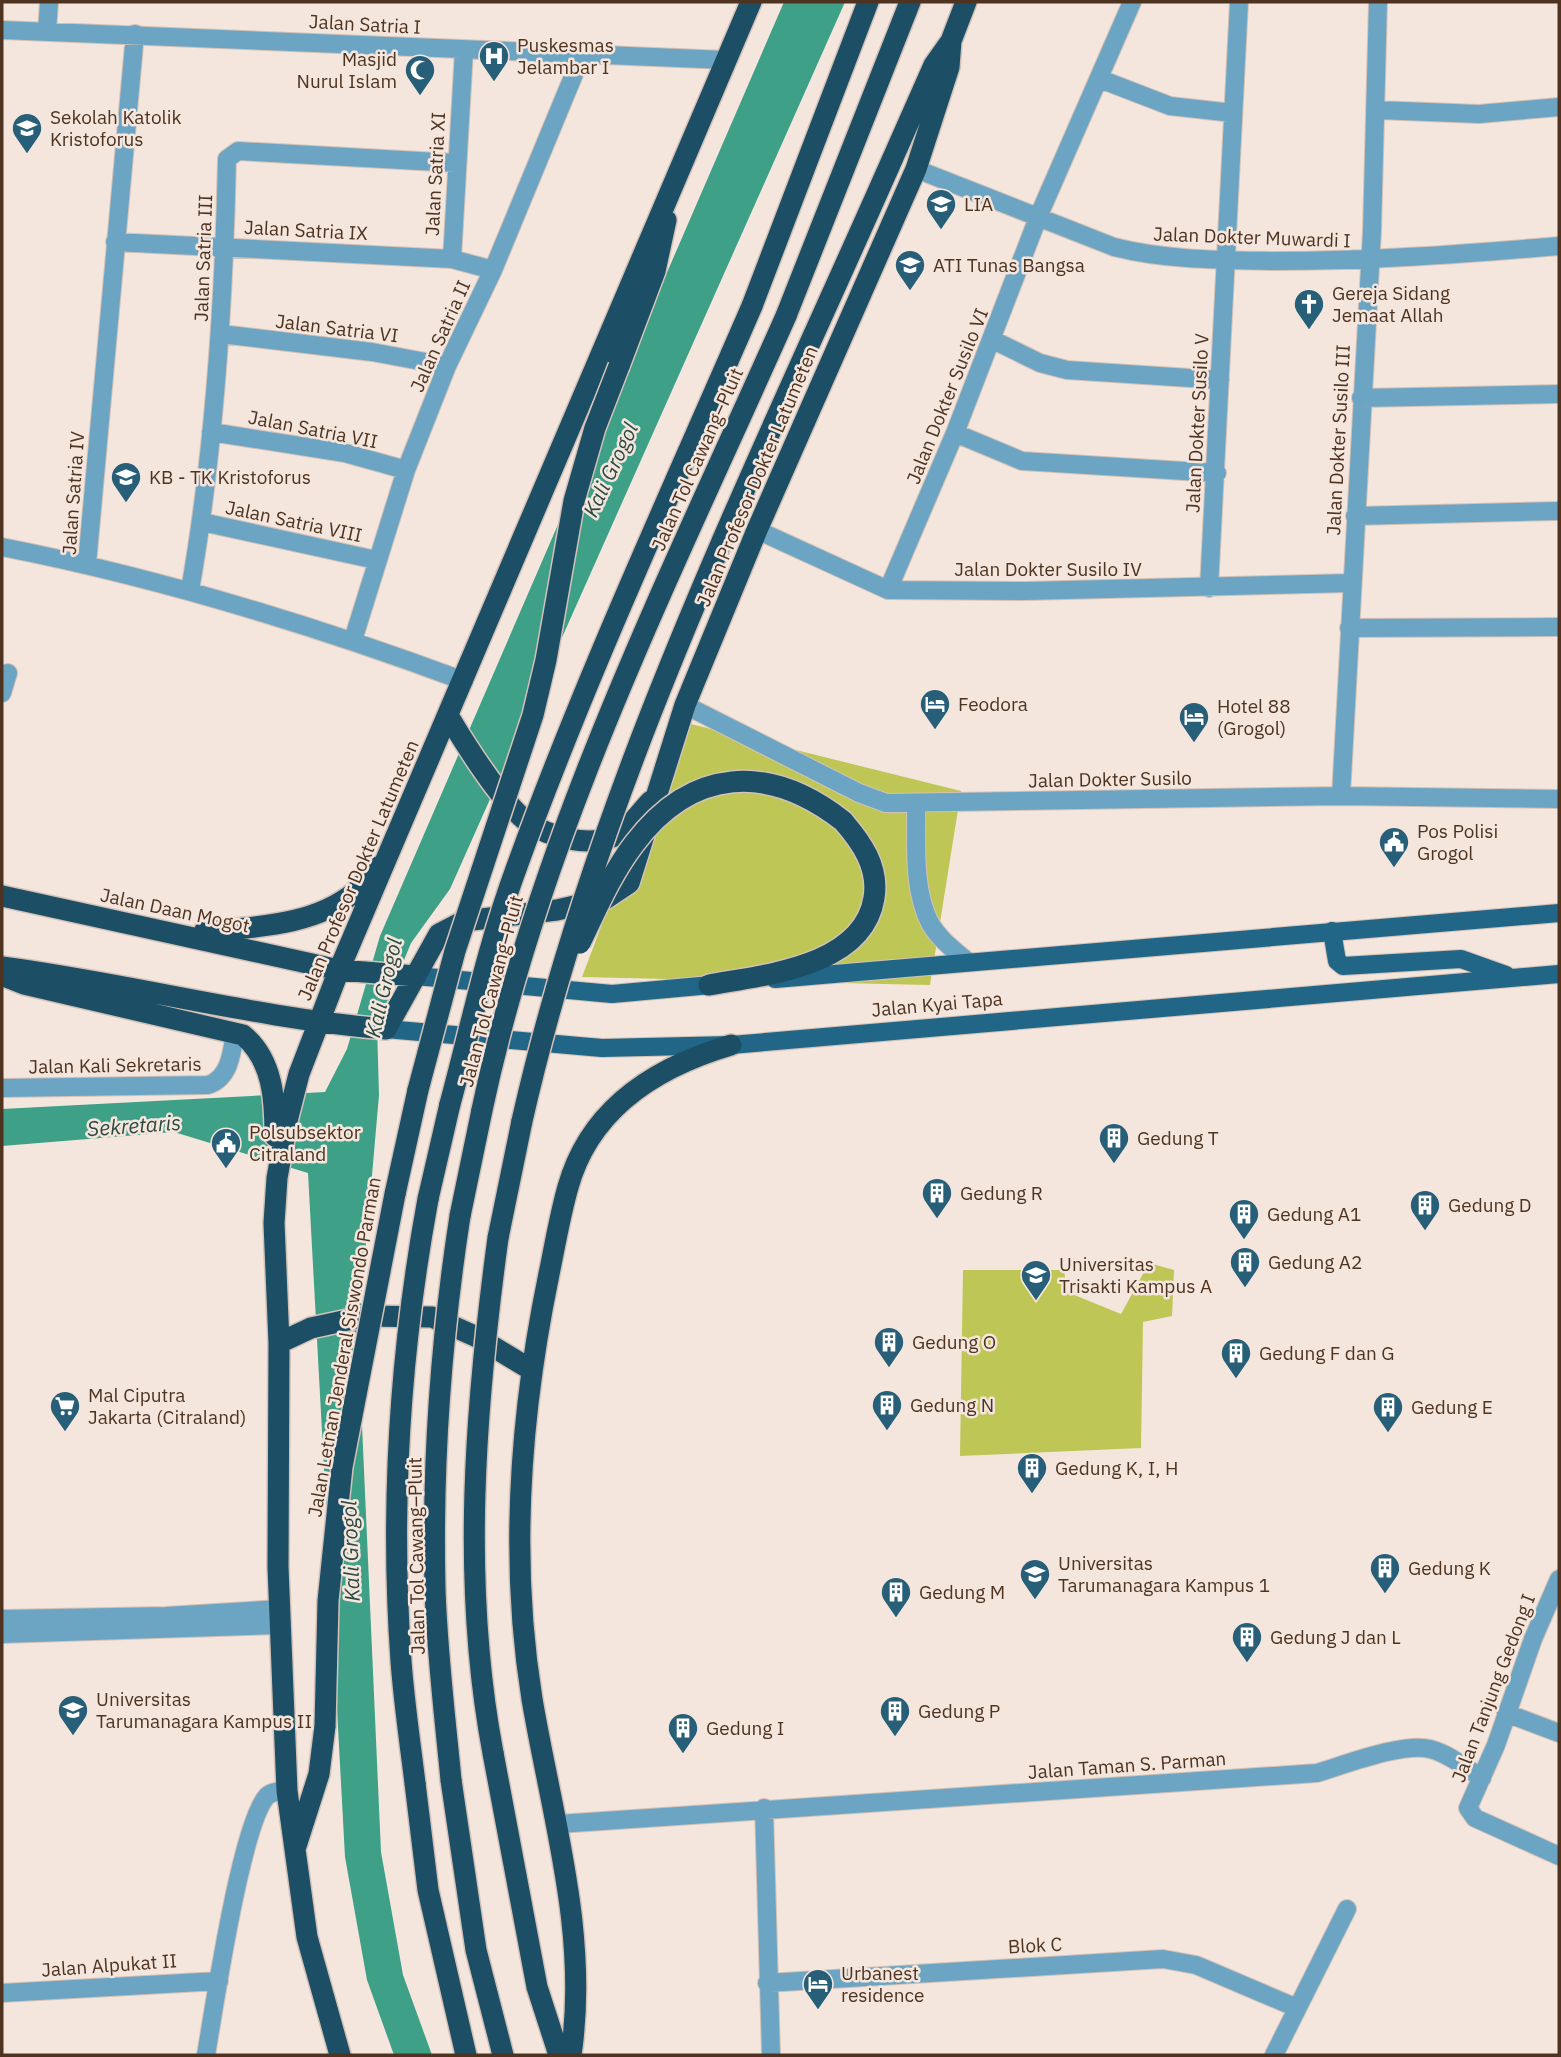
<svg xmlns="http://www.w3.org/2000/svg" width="1561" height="2057" font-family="'IBM Plex Sans',sans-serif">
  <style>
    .green { fill: #bec655 }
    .water { fill: #3ea087 }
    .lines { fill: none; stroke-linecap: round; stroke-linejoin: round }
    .minor-casing { stroke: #d3c2b7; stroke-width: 20 }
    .major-casing { stroke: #d3c2b7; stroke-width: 20 }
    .highway-casing { stroke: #d3c2b7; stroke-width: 24 }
    .minor { stroke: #6ca5c4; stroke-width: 18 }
    .major { stroke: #216686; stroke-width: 18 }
    .highway { stroke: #1c4e66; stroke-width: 21 }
    .highway-bridge-casing { stroke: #d3c2b7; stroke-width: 24; stroke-linecap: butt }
    .highway-bridge { stroke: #1c4e66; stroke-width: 21 }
    .labels { text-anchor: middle; stroke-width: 5; stroke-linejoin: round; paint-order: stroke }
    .street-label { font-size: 19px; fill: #4e3321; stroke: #f4e6dd }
    .poi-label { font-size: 19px; fill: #4e3321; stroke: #f4e6dd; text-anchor: start }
    .water-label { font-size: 21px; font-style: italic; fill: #2c4a41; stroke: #f4e6dd }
  </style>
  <rect width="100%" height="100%" fill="#f4e6dd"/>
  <path class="green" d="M 679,721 L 961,791 L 930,985 L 582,977 Z
    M 1149,1263 L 1174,1270 L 1172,1316 L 1143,1322 L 1141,1448 L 960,1456 L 963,1270 L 1064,1270 L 1067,1292 L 1121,1314 Z"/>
  <path class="water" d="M 784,2 L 845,2 L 450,889 L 411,943 L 377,1026 L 379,1095 L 361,1301 L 362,1425 L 381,1852 L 403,1975 L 432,2055 L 394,2055 L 367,1980 L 345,1857 L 308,1173 L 174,1132 L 2,1146 L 2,1109 L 325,1092 L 347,1049 L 380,936 Z"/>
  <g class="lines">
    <g class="minor-casing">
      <path id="minor" d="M 2,30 L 726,60
        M 47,32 L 49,2
        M 1100,79 L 1170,106 L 1233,113
        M 1377,110 L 1479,114 L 1559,107
        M 916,169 L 1114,247 C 1166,260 1219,260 1272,261 C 1369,261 1463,254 1559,246
        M 115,242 L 452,259 L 493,270
        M 452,259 L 464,50
        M 221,334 L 372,352 L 447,366
        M 993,340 L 1040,363 L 1067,370 L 1220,380
        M 1361,398 L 1559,394
        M 211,432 L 345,453 L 406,470
        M 955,433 L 1022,461 L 1217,473
        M 1355,516 L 1559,511
        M 202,522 L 376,560
        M 757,530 L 888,590 L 1025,591 L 1351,583
        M 2,547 C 160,578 313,625 464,681
        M 87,564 L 135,34
        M 1209,588 L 1239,2
        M 190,590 C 215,448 224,303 227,159 L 238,151 L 456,163
        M 888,590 L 955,433 L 1039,215 L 1132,2
        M 1349,628 L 1559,627
        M 353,640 L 406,470 L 447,366 L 493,270 L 582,55
        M 2,693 L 8,673
        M 685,705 L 859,793 L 886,803 L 1341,796 L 1559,799
        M 1341,796 L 1372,231 L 1378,2
        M 916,804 C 917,842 912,888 930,923 C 939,939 954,950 968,962
        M 2,1088 L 208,1085 C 230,1078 232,1052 235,1032
        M 1559,1579 L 1533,1639 L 1496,1745 L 1468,1808 L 1475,1818 L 1559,1856
        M 2,1619 L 166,1616 L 280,1609
        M 2,1634 L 280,1625
        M 1506,1713 L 1559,1733
        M 764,1808 L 771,2055
        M 558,1824 L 1317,1773 C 1344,1765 1403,1742 1430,1749 C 1449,1754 1466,1768 1482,1778
        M 767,1983 L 1163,1959 L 1196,1965 L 1297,2008
        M 2,1993 L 219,1981
        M 206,2055 C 214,2009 241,1824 267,1796 C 273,1791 280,1791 287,1791
        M 1274,2055 L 1347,1909"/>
    </g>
    <g class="major-casing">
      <path id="major" d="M 1332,931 L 1337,961 L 1343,966 L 1461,959 L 1506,975
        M 416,976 L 612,994 L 722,984
        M 775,979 L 1559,913
        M 386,1029 L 602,1048 L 731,1045 L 1559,974"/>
    </g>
    <g class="highway-casing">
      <path id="highway" d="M 892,160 L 934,65 L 951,41 L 966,2
        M 752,306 L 868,2
        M 786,316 L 910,2
        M 619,366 L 655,271 L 666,220
        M 449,717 C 465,744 501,801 525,820 C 549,838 590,848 617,835 C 629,829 641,811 651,801
        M 2,896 L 339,970 L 416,976
        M 204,932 C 254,927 314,926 355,892 C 363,885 370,875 377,867
        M 2,967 C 131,984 256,1018 386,1029 L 439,934 L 464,921 L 557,910 L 605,899 L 629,883 L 685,705 L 757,530 L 916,169 L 949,67 L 951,41
        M 4,976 L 24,984 L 243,1035 C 273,1060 275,1099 275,1136
        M 709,985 C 764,975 863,967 874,898 C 879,867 862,843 843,821
        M 395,1194 L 418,1090
        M 428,1199 L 450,1104
        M 460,1216 L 482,1110
        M 498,1238 L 522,1121
        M 279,1343 L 311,1328 L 366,1316 L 432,1317 L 477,1337 L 530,1369
        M 493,1753 L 537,1987 L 559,2055
        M 451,1780 L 476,1950 L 503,2055
        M 415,1783 L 428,1890 L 466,2055
        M 296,1846 L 319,1774 L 325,1726
        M 340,2055 L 307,1937 L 287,1791 L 278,1567 L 279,1343 L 274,1223 L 277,1178 L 288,1117 L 299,1074 L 339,970 L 751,2
        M 571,2055 C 589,1934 552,1817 532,1699 C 509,1557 520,1414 549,1274 C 555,1245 560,1215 568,1187 C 590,1108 656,1067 731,1045"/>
    </g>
    <use href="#minor" class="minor"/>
    <use href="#major" class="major"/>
    <use href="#highway" class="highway"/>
    <g class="highway-bridge-casing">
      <path id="highway-bridge" d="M 580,943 C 596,910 611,874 634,844 C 692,767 769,763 843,821
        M 418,1090 L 455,951 L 533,715 L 546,660 L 574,501 L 595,428 L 619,366
        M 450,1104 C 471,1026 488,945 516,869 C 585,678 671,493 752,306
        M 482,1110 C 541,831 671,575 786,316
        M 522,1121 C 598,785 753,475 892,160
        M 325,1726 L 328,1601 L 342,1467 L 395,1194
        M 493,1753 C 461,1584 475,1407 498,1238
        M 451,1780 C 445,1717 437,1653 435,1589 C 432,1465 441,1339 460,1216
        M 415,1783 C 410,1742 404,1702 401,1661 C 390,1507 400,1351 428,1199"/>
    </g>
    <use href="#highway-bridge" class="highway-bridge"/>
  </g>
  <defs>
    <g id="hospital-pin" transform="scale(1.575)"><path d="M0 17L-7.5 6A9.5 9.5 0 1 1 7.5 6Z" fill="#275e78" stroke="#f4e6dd"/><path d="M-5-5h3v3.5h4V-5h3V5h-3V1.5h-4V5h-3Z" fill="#fff"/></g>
    <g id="mosque-pin" transform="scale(1.575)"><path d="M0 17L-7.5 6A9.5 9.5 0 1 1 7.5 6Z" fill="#275e78" stroke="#f4e6dd"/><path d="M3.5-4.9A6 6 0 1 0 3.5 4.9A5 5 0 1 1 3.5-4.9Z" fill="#fff"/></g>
    <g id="school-pin" transform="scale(1.575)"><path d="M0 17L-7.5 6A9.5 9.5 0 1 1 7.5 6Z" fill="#275e78" stroke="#f4e6dd"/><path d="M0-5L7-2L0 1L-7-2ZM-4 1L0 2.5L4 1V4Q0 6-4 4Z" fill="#fff"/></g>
    <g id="university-pin" transform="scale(1.575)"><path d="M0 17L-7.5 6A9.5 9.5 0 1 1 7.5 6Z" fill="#275e78" stroke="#f4e6dd"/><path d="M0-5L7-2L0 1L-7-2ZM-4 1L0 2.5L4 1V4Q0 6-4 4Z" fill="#fff"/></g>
    <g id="church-pin" transform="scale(1.575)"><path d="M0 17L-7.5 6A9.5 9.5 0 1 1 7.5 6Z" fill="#275e78" stroke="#f4e6dd"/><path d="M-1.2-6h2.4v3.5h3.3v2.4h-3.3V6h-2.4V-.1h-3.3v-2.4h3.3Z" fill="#fff"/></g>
    <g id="hotel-pin" transform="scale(1.575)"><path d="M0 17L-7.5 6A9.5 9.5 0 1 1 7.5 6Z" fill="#275e78" stroke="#f4e6dd"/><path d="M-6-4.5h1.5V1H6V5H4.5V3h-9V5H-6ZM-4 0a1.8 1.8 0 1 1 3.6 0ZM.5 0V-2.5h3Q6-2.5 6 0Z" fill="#fff"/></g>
    <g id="civic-pin" transform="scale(1.575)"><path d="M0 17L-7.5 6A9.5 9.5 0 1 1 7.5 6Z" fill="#275e78" stroke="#f4e6dd"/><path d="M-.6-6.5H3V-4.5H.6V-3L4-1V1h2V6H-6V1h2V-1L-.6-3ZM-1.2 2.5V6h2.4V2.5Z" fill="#fff"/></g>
    <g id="building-pin" transform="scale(1.575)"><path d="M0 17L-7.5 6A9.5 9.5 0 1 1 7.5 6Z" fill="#275e78" stroke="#f4e6dd"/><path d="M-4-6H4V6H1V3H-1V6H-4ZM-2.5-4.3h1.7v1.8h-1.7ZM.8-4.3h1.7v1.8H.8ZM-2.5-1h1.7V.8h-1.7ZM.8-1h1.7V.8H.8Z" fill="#fff"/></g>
    <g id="supermarket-pin" transform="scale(1.575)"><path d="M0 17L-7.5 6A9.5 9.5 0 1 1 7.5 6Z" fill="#275e78" stroke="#f4e6dd"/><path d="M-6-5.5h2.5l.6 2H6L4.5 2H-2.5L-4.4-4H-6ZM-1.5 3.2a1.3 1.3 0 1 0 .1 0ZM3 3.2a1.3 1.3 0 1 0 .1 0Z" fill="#fff"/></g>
  </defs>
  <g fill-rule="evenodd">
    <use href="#hospital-pin" x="494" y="56"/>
    <use href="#mosque-pin" x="420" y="70"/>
    <use href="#school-pin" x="27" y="128"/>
    <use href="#school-pin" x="941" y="204"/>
    <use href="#university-pin" x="910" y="265"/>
    <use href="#church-pin" x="1309" y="304"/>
    <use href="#school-pin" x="126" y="477"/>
    <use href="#hotel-pin" x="935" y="704"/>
    <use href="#hotel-pin" x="1194" y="717"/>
    <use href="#civic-pin" x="1394" y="842"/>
    <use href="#building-pin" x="1114" y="1138"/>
    <use href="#civic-pin" x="226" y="1143"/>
    <use href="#building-pin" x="937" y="1193"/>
    <use href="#building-pin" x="1425" y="1205"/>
    <use href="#building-pin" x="1244" y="1214"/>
    <use href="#building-pin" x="1245" y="1262"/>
    <use href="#university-pin" x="1036" y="1275"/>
    <use href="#building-pin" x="889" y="1342"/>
    <use href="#building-pin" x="1236" y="1353"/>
    <use href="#building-pin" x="887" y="1405"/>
    <use href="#supermarket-pin" x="65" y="1406"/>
    <use href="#building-pin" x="1388" y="1407"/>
    <use href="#building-pin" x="1032" y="1468"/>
    <use href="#building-pin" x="1385" y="1568"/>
    <use href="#university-pin" x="1035" y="1574"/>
    <use href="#building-pin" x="896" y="1592"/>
    <use href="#building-pin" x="1247" y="1637"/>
    <use href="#university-pin" x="73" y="1710"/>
    <use href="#building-pin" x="895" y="1711"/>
    <use href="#building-pin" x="683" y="1728"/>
    <use href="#hotel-pin" x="818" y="1984"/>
  </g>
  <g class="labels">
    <g class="street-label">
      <text transform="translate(365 24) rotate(3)" y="7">Jalan Satria I</text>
      <text transform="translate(435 174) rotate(-87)" y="7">Jalan Satria XI</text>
      <text transform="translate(306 230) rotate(3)" y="7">Jalan Satria IX</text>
      <text transform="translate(1252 237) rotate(2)" y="7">Jalan Dokter Muwardi I</text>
      <text transform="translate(203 258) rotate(-88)" y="7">Jalan Satria III</text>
      <text transform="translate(337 328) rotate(7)" y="7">Jalan Satria VI</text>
      <text transform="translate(440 336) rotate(-66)" y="7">Jalan Satria II</text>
      <text transform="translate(947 396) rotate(-68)" y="7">Jalan Dokter Susilo VI</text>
      <text transform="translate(1197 423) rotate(-87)" y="7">Jalan Dokter Susilo V</text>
      <text transform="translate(313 429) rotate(11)" y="7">Jalan Satria VII</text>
      <text transform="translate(1338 440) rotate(-87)" y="7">Jalan Dokter Susilo III</text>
      <text transform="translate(697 459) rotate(-66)" y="7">Jalan Tol Cawang–Pluit</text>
      <text transform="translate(757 476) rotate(-67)" y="7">Jalan Profesor Dokter Latumeten</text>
      <text transform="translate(73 493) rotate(-86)" y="7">Jalan Satria IV</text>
      <text transform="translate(294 521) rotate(12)" y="7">Jalan Satria VIII</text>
      <text x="1048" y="576">Jalan Dokter Susilo IV</text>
      <text transform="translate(1110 779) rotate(-1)" y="7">Jalan Dokter Susilo</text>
      <text transform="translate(358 870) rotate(-67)" y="7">Jalan Profesor Dokter Latumeten</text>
      <text transform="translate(175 910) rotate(12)" y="7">Jalan Daan Mogot</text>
      <text transform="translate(491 991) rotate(-75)" y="7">Jalan Tol Cawang–Pluit</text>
      <text transform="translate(937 1004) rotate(-5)" y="7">Jalan Kyai Tapa</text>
      <text transform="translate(115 1065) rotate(-1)" y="7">Jalan Kali Sekretaris</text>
      <text transform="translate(344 1347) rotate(-80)" y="7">Jalan Letnan Jenderal Siswondo Parman</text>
      <text transform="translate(416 1556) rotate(-91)" y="7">Jalan Tol Cawang–Pluit</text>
      <text transform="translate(1493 1688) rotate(-69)" y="7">Jalan Tanjung Gedong I</text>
      <text transform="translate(1127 1765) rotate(-4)" y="7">Jalan Taman S. Parman</text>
      <text transform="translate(1035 1945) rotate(-3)" y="7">Blok C</text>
      <text transform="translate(109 1965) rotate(-4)" y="7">Jalan Alpukat II</text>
    </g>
    <g class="poi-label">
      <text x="517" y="52">Puskesmas<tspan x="517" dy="22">Jelambar I</tspan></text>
      <text x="397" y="66" text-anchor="end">Masjid<tspan x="397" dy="22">Nurul Islam</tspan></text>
      <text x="50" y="124">Sekolah Katolik<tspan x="50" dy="22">Kristoforus</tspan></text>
      <text x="964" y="211">LIA</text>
      <text x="933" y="272">ATI Tunas Bangsa</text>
      <text x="1332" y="300">Gereja Sidang<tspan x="1332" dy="22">Jemaat Allah</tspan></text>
      <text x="149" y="484">KB - TK Kristoforus</text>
      <text x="958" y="711">Feodora</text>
      <text x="1217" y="713">Hotel 88<tspan x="1217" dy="22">(Grogol)</tspan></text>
      <text x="1417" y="838">Pos Polisi<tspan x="1417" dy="22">Grogol</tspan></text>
      <text x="249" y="1139">Polsubsektor<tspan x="249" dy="22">Citraland</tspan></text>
      <text x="1137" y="1145">Gedung T</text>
      <text x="960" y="1200">Gedung R</text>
      <text x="1448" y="1212">Gedung D</text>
      <text x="1267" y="1221">Gedung A1</text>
      <text x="1268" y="1269">Gedung A2</text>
      <text x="1059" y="1271">Universitas<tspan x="1059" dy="22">Trisakti Kampus A</tspan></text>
      <text x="912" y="1349">Gedung O</text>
      <text x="1259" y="1360">Gedung F dan G</text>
      <text x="88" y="1402">Mal Ciputra<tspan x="88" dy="22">Jakarta (Citraland)</tspan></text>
      <text x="910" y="1412">Gedung N</text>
      <text x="1411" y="1414">Gedung E</text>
      <text x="1055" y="1475">Gedung K, I, H</text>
      <text x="1058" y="1570">Universitas<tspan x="1058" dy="22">Tarumanagara Kampus 1</tspan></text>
      <text x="1408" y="1575">Gedung K</text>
      <text x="919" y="1599">Gedung M</text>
      <text x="1270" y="1644">Gedung J dan L</text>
      <text x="96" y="1706">Universitas<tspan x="96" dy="22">Tarumanagara Kampus II</tspan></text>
      <text x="918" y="1718">Gedung P</text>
      <text x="706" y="1735">Gedung I</text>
      <text x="841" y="1980">Urbanest<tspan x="841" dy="22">residence</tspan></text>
    </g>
    <g class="water-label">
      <text transform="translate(611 470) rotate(-65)" y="7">Kali Grogol</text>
      <text transform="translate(384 988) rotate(-77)" y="7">Kali Grogol</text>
      <text transform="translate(134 1126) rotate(-4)" y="7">Sekretaris</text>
      <text transform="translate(351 1551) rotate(-92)" y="7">Kali Grogol</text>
    </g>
  </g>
  <rect width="1561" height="2057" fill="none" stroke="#4e3321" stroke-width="7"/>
</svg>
